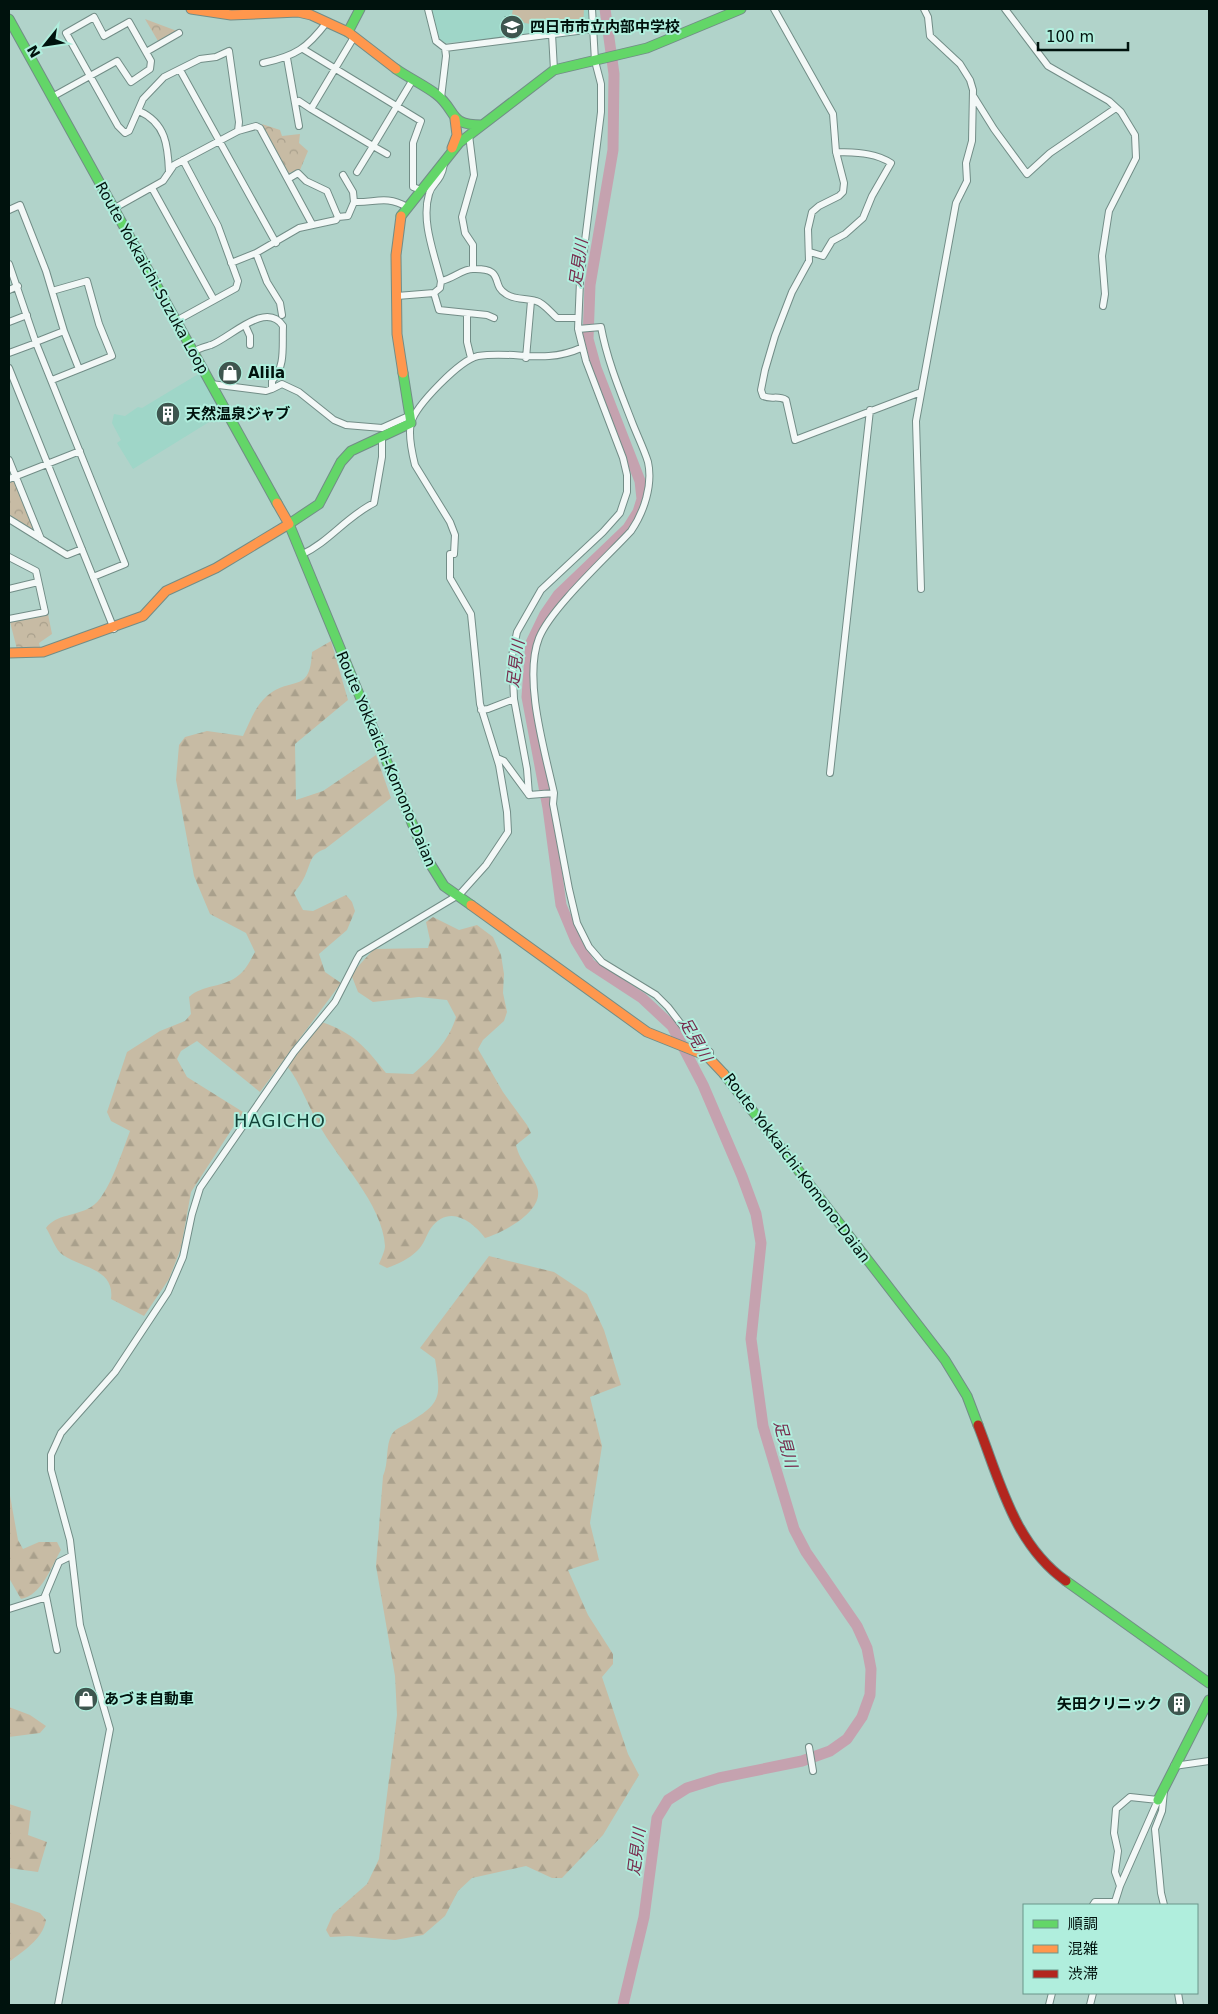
<svg xmlns="http://www.w3.org/2000/svg" width="1218" height="2014" font-family="'DejaVu Sans','Noto Sans JP',sans-serif">
  <style>
    .built { fill: #9fd6c8 }
    .forest { fill: url(#forest-firs) }
    .park { fill: url(#park-crowns) }
    .garden { fill: #c7bba4 }
    .lines { fill: none; stroke-linecap: round; stroke-linejoin: round }
    .river { stroke: #c5a2af; stroke-width: 11 }
    .street-casing { stroke: #728d87; stroke-width: 8 }
    .fast-casing { stroke: #728d87; stroke-width: 11 }
    .slow-casing { stroke: #728d87; stroke-width: 11 }
    .jam-casing { stroke: #728d87; stroke-width: 11 }
    .street { stroke: #f3f8f7; stroke-width: 6 }
    .fast { stroke: #63d668; stroke-width: 9 }
    .slow { stroke: #ff974d; stroke-width: 9 }
    .jam { stroke: #b3261e; stroke-width: 9 }
    .labels { text-anchor: middle; stroke-width: 4; stroke-linejoin: round; paint-order: stroke }
    .poi-label { font-size: 15px; font-weight: bold; fill: #00120d; stroke: #b0eedd; text-anchor: start }
    .street-label { font-size: 15px; fill: #00120d; stroke: #b0eedd }
    .water-label { font-size: 16px; font-style: italic; fill: #772a4c; stroke: #b0eedd }
    .quarter-label { font-size: 18px; letter-spacing: 1px; fill: #124238; stroke: #b0eedd }
  </style>
  <defs>
    <pattern id="forest-firs" width="22" height="20" patternUnits="userSpaceOnUse" patternTransform="scale(1.25)"><rect width="22" height="20" fill="#c7bba4"/><path d="M5 1l3.5 6h-7zM16 11l3.5 6h-7z" fill="#a9a08c"/></pattern>
    <pattern id="park-crowns" width="20" height="18" patternUnits="userSpaceOnUse" patternTransform="scale(1.25)"><rect width="20" height="18" fill="#c7bba4"/><path d="M2 6a3 3 0 1 1 6 0M12 15a3 3 0 1 1 6 0" fill="none" stroke="#a9a08c"/></pattern>
  </defs>
  <rect width="100%" height="100%" fill="#b1d3ca"/>
  <path class="built" d="M 431,9 L 590,9 L 589,26 L 586,28 L 446,43 L 439,40 Z
    M 200,373 L 222,414 L 133,469 L 117,443 L 121,440 L 112,423 L 114,414 L 125,416 L 138,407 L 142,408 Z"/>
  <path class="forest" d="M 331,641 L 348,700 L 295,744 L 296,800 L 323,791 L 376,755 L 391,798 L 325,849 C 310,854 311,863 305,876 C 302,882 298,888 294,893 L 303,910 L 313,911 L 346,895 L 352,902 L 355,911 L 347,930 L 319,954 L 325,972 L 341,983 L 260,1092 L 197,1041 L 181,1051 L 177,1059 L 187,1077 L 243,1112 L 191,1192 L 181,1248 L 169,1279 L 144,1316 L 111,1299 C 115,1269 82,1268 63,1255 C 55,1250 51,1235 46,1228 C 56,1214 77,1216 91,1207 C 108,1198 123,1149 130,1131 L 111,1121 L 107,1112 L 127,1052 L 160,1031 L 185,1021 L 191,1014 L 189,997 C 203,984 224,988 239,975 C 246,970 251,959 255,952 L 246,933 L 210,914 L 194,876 L 176,780 L 179,745 L 185,737 L 207,731 L 243,736 C 250,722 255,706 267,696 C 292,675 310,695 312,652 Z
    M 433,917 L 459,930 L 477,925 L 493,937 L 501,955 L 504,974 L 503,993 L 507,1012 L 504,1021 L 483,1040 L 478,1049 L 503,1092 L 527,1125 L 531,1133 L 516,1145 C 519,1161 537,1179 538,1191 C 541,1213 502,1233 485,1238 C 472,1221 449,1204 431,1228 C 426,1235 424,1245 417,1251 C 409,1259 398,1264 387,1268 L 379,1264 C 381,1259 385,1251 385,1246 C 383,1204 337,1159 318,1123 C 307,1104 301,1084 287,1066 L 322,1022 C 355,1034 364,1046 386,1073 L 413,1074 C 431,1059 449,1041 456,1017 L 447,1000 L 419,997 L 373,1002 L 358,992 L 351,974 L 374,949 L 428,948 L 430,940 L 426,922 Z
    M 489,1256 L 554,1272 L 587,1294 L 604,1330 L 621,1385 L 590,1397 L 602,1446 L 590,1523 L 599,1560 L 568,1570 L 588,1615 L 613,1654 L 613,1664 L 602,1677 L 628,1754 L 639,1775 L 603,1835 L 562,1878 L 552,1878 L 526,1866 L 472,1878 L 458,1891 L 445,1916 L 423,1935 L 395,1940 L 349,1936 L 330,1937 L 326,1930 L 333,1914 L 367,1884 L 379,1859 L 397,1715 L 395,1676 L 376,1566 L 383,1476 C 389,1463 385,1446 392,1434 C 395,1429 403,1426 408,1423 C 442,1403 441,1397 435,1359 L 420,1348 Z
    M 9,1490 L 18,1540 L 23,1549 L 39,1542 L 57,1542 L 61,1550 C 51,1567 42,1595 21,1599 L 9,1578 Z
    M 9,1707 L 30,1715 L 46,1726 L 40,1733 L 9,1737 Z
    M 9,1804 L 31,1811 L 28,1835 L 47,1842 L 38,1872 L 9,1868 Z
    M 9,1902 L 40,1913 L 46,1920 C 43,1939 23,1951 9,1962 Z"/>
  <path class="park" d="M 145,19 L 177,31 L 158,41 Z
    M 262,124 L 280,130 L 282,136 L 300,134 L 299,143 L 308,151 L 300,170 L 288,173 Z
    M 13,481 L 15,482 L 33,527 L 31,529 L 9,515 L 9,482 Z
    M 48,614 L 52,634 L 39,643 L 40,647 L 17,649 L 10,622 Z"/>
  <path class="garden" d="M 513,9 L 584,9 L 583,27 L 559,30 L 511,20 Z"/>
  <g class="lines">
    <path class="river" d="M 605,9 L 614,74 L 613,150 L 590,285 L 588,339 L 596,368 L 640,481 L 642,499 L 638,512 L 628,528 L 558,595 L 545,614 L 531,643 L 527,697 L 548,808 L 561,905 L 576,941 L 590,964 L 642,998 L 672,1026 L 703,1085 L 742,1176 L 756,1214 L 761,1243 L 751,1339 L 763,1426 L 794,1529 L 806,1552 L 857,1626 L 867,1648 L 871,1669 L 870,1695 L 862,1717 L 847,1739 L 830,1751 L 802,1761 L 719,1778 L 687,1788 L 668,1800 L 657,1818 L 644,1917 L 623,2005"/>
    <g class="street-casing">
      <path id="street" d="M 428,9 L 436,41 L 445,48 L 446,56 L 441,98
        M 774,9 L 833,114 L 836,152 L 844,183 L 843,192 L 839,196 L 819,206 L 812,212 L 808,229 L 809,261 L 792,292 L 775,336 L 765,370 L 761,390 L 763,396 C 771,400 778,395 786,400 L 795,440 L 921,392
        M 1005,9 L 1048,66 L 1109,101 L 1121,112 L 1135,135 L 1136,158 L 1109,211 L 1102,256 L 1105,294 L 1103,306
        M 552,34 L 554,70
        M 354,37 L 311,109 L 373,146 L 412,81
        M 445,48 L 593,29
        M 303,49 L 421,121 L 413,143 L 413,187 L 421,190
        M 146,52 L 179,33
        M 287,58 L 299,126
        M 263,63 C 296,56 307,48 327,22
        M 180,70 L 276,243
        M 52,97 L 117,61 L 131,82 L 150,69 L 151,61 L 129,22 L 104,36 L 94,17 L 66,33 L 118,126 L 125,133 L 129,131 L 143,99 L 164,77 L 200,59 L 216,57 L 229,51 L 239,122 L 238,131
        M 974,97 L 994,129 L 1027,174 L 1050,153 L 1116,108
        M 299,101 L 311,109
        M 139,111 C 166,123 168,146 169,172
        M 469,135 L 474,175 L 462,217 L 465,233 L 473,245 L 473,269 C 506,268 490,285 506,294 C 515,300 526,298 536,301 C 544,303 551,313 557,318 L 578,318
        M 357,172 L 373,146 L 387,154
        M 343,175 L 353,192 L 354,202
        M 152,188 L 214,300
        M 113,209 L 163,181 L 174,165 L 238,131 L 256,126 L 260,128 L 312,224
        M 9,210 L 20,205 L 46,271 L 64,331 L 36,342
        M 338,217 L 348,216 L 354,202 C 375,203 386,195 407,207
        M 810,252 L 823,256 L 832,241 L 845,234 L 863,218 L 872,196 L 891,163 C 874,152 856,153 836,152
        M 256,253 L 267,282 L 280,303 L 282,315
        M 231,263 L 256,253 L 299,228 L 336,220 L 338,217 L 327,191 L 306,181 L 298,173 L 288,179
        M 9,264 L 36,343 L 125,564 L 93,577
        M 441,281 C 453,279 462,269 473,269
        M 9,290 L 18,286
        M 434,293 L 439,310 L 487,315 L 494,318
        M 397,296 L 434,293 L 440,288 L 441,281 C 434,253 421,221 429,194 C 432,182 441,183 444,164
        M 467,314 L 467,342 L 471,358
        M 176,321 L 236,288 L 238,281 L 218,226 L 183,160
        M 9,322 L 27,315
        M 245,325 L 250,336 L 250,345
        M 578,329 L 601,327 C 607,360 620,391 632,422 C 637,435 644,449 648,462 C 653,485 644,512 631,531 C 607,557 551,608 539,638 C 523,679 545,752 554,793 L 553,804 L 569,889 L 577,923 L 589,947 L 602,962 L 656,995 L 668,1007 L 694,1041 L 710,1052 L 710,1057
        M 64,331 L 79,369
        M 193,352 C 199,348 204,347 211,345 C 230,338 266,300 283,326 C 282,345 286,367 272,381 L 272,389 L 266,391 L 211,384
        M 9,353 L 36,343
        M 526,358 L 531,301
        M 9,368 L 114,629
        M 52,380 L 112,356 L 99,324 L 87,281 L 52,291
        M 272,389 L 282,384 L 299,392 L 334,420 L 346,425 L 382,428 L 411,415
        M 9,460 L 41,539
        M 9,479 L 80,451
        M 9,519 L 67,555 L 82,549
        M 301,555 C 329,542 346,517 374,503 L 382,457 L 382,436
        M 9,557 L 36,571 L 45,612 L 9,619
        M 9,589 L 38,582
        M 921,589 L 916,421 L 956,203 L 967,181 L 966,163 L 972,141 L 973,90 L 970,80 L 960,64 L 930,36 L 928,17 L 924,9
        M 481,710 L 488,709 L 514,699
        M 497,758 L 504,761 L 529,795
        M 830,773 L 870,410
        M 529,795 L 527,769 L 514,699 L 512,656 L 517,632 L 541,590 L 603,532 L 620,513 L 627,492 L 627,475 L 623,458 L 586,361 L 578,329 L 580,281 L 601,112 L 601,84 L 595,61 L 592,9
        M 529,795 L 554,793
        M 46,1596 L 57,1650
        M 9,1609 L 44,1598 L 59,1562 L 71,1556
        M 809,1747 L 813,1771
        M 1174,1766 L 1209,1761
        M 1164,1791 L 1162,1811 L 1155,1829 L 1161,1893 L 1164,1905
        M 1093,1905 L 1095,1902 L 1114,1902
        M 1114,1905 L 1120,1886 L 1158,1800 L 1130,1797 L 1116,1809 L 1114,1833 L 1118,1851 L 1115,1872 L 1120,1886
        M 1178,1993 L 1180,2005
        M 58,2005 L 110,1729 L 80,1625 L 70,1540 L 51,1470 L 51,1455 L 61,1433 L 115,1372 L 168,1292 L 183,1257 L 192,1214 L 200,1188 L 294,1052 L 335,1002 L 357,959 L 360,954 L 460,894 L 486,865 L 508,832 L 507,812 L 499,765 L 480,704 L 471,614 L 450,578 L 450,554 L 454,554 L 455,535 L 450,522 L 415,465 C 412,453 408,435 411,423 C 416,405 460,360 478,356 C 515,350 543,365 581,348
        M 1049,2005 L 1052,1993
        M 1090,2005 L 1093,1993"/>
    </g>
    <g class="fast-casing">
      <path id="fast" d="M 9,19 L 277,503
        M 348,32 L 360,9
        M 396,69 C 409,78 424,85 436,94 C 458,111 447,125 482,125
        M 401,216 L 459,143 L 554,70 L 647,48 L 741,9
        M 403,373 L 411,423 L 351,451 L 341,462 L 319,504 L 289,524 L 426,857 L 444,886 L 471,905
        M 724,1074 L 945,1360 L 967,1396 L 978,1425
        M 1066,1581 L 1209,1683
        M 1158,1800 L 1209,1700"/>
    </g>
    <g class="slow-casing">
      <path id="slow" d="M 191,9 L 231,15 L 298,12 L 311,15 L 348,32 L 396,69
        M 452,148 L 457,135 L 455,119
        M 401,216 L 396,255 L 397,334 L 403,373
        M 9,653 L 43,652 L 143,616 L 166,591 L 216,568 L 289,524 L 277,503
        M 471,905 L 647,1032 L 707,1056 L 724,1074"/>
    </g>
    <g class="jam-casing">
      <path id="jam" d="M 978,1425 C 1000,1481 1014,1544 1066,1581"/>
    </g>
    <use href="#street" class="street"/>
    <use href="#fast" class="fast"/>
    <use href="#slow" class="slow"/>
    <use href="#jam" class="jam"/>
  </g>
  <defs>
    <g id="school-disc" transform="scale(1.25)"><circle r="9.5" fill="#3e564f" stroke="#b0eedd"/><path d="M0-5L7-2L0 1L-7-2ZM-4 1L0 2.5L4 1V4Q0 6-4 4Z" fill="#fff"/></g>
    <g id="shop-disc" transform="scale(1.25)"><circle r="9.5" fill="#3e564f" stroke="#b0eedd"/><path d="M-5-2.5h2.3a2.7 3.5 0 0 1 5.4 0H5L5.5 6h-11ZM-1.5-2.5h3a1.5 2.3 0 0 0-3 0Z" fill="#fff"/></g>
    <g id="building-disc" transform="scale(1.25)"><circle r="9.5" fill="#3e564f" stroke="#b0eedd"/><path d="M-4-6H4V6H1V3H-1V6H-4ZM-2.5-4.3h1.7v1.8h-1.7ZM.8-4.3h1.7v1.8H.8ZM-2.5-1h1.7V.8h-1.7ZM.8-1h1.7V.8H.8Z" fill="#fff"/></g>
  </defs>
  <g fill-rule="evenodd">
    <use href="#school-disc" x="512" y="27"/>
    <use href="#shop-disc" x="230" y="373"/>
    <use href="#building-disc" x="168" y="414"/>
    <use href="#shop-disc" x="86" y="1699"/>
    <use href="#building-disc" x="1179" y="1704"/>
  </g>
  <g class="labels">
    <g class="poi-label">
      <text x="530" y="32">四日市市立内部中学校</text>
      <text x="248" y="378">Alila</text>
      <text x="186" y="419">天然温泉ジャブ</text>
      <text x="104" y="1704">あづま自動車</text>
      <text x="1162" y="1709" text-anchor="end">矢田クリニック</text>
    </g>
    <g class="street-label">
      <text transform="translate(152 278) rotate(61)" y="5">Route Yokkaichi-Suzuka Loop</text>
      <text transform="translate(386 759) rotate(67)" y="5">Route Yokkaichi-Komono-Daian</text>
      <text transform="translate(797 1168) rotate(53)" y="5">Route Yokkaichi-Komono-Daian</text>
    </g>
    <g class="water-label">
      <text transform="translate(578 263) rotate(-82)" y="6">足見川</text>
      <text transform="translate(515 664) rotate(-83)" y="6">足見川</text>
      <text transform="translate(696 1039) rotate(60)" y="6">足見川</text>
      <text transform="translate(786 1444) rotate(75)" y="6">足見川</text>
      <text transform="translate(636 1852) rotate(-83)" y="6">足見川</text>
    </g>
    <g class="quarter-label">
      <text x="280" y="1127">HAGICHO</text>
    </g>
  </g>
  <rect width="1218" height="2014" fill="none" stroke="#00120d" stroke-width="20"/>
  <rect x="1023" y="1904" width="175" height="90" fill="#b0eedd" stroke="#6a968a"/>
  <rect x="1033" y="1920" width="25" height="8" fill="#63d668" stroke="#6a968a"/>
  <text x="1068" y="1929" font-size="15" fill="#00120d">順調</text>
  <rect x="1033" y="1945" width="25" height="8" fill="#ff974d" stroke="#6a968a"/>
  <text x="1068" y="1954" font-size="15" fill="#00120d">混雑</text>
  <rect x="1033" y="1970" width="25" height="8" fill="#b3261e" stroke="#6a968a"/>
  <text x="1068" y="1979" font-size="15" fill="#00120d">渋滞</text>
  <g transform="translate(45 45) rotate(240)" stroke="#b0eedd" stroke-width="4" paint-order="stroke">
  <path d="M0-4L9 19L0 12L-9 19Z" fill="#00120d"/>
  <text y="-8" font-size="14" font-weight="bold" text-anchor="middle" fill="#00120d">N</text>
  </g>
  <path d="M1038 42v8h90v-8" fill="none" stroke="#00120d" stroke-width="2.5"/>
  <text x="1046" y="42" font-size="15" fill="#00120d" stroke="#b0eedd" stroke-width="4" paint-order="stroke">100 m</text>
</svg>
